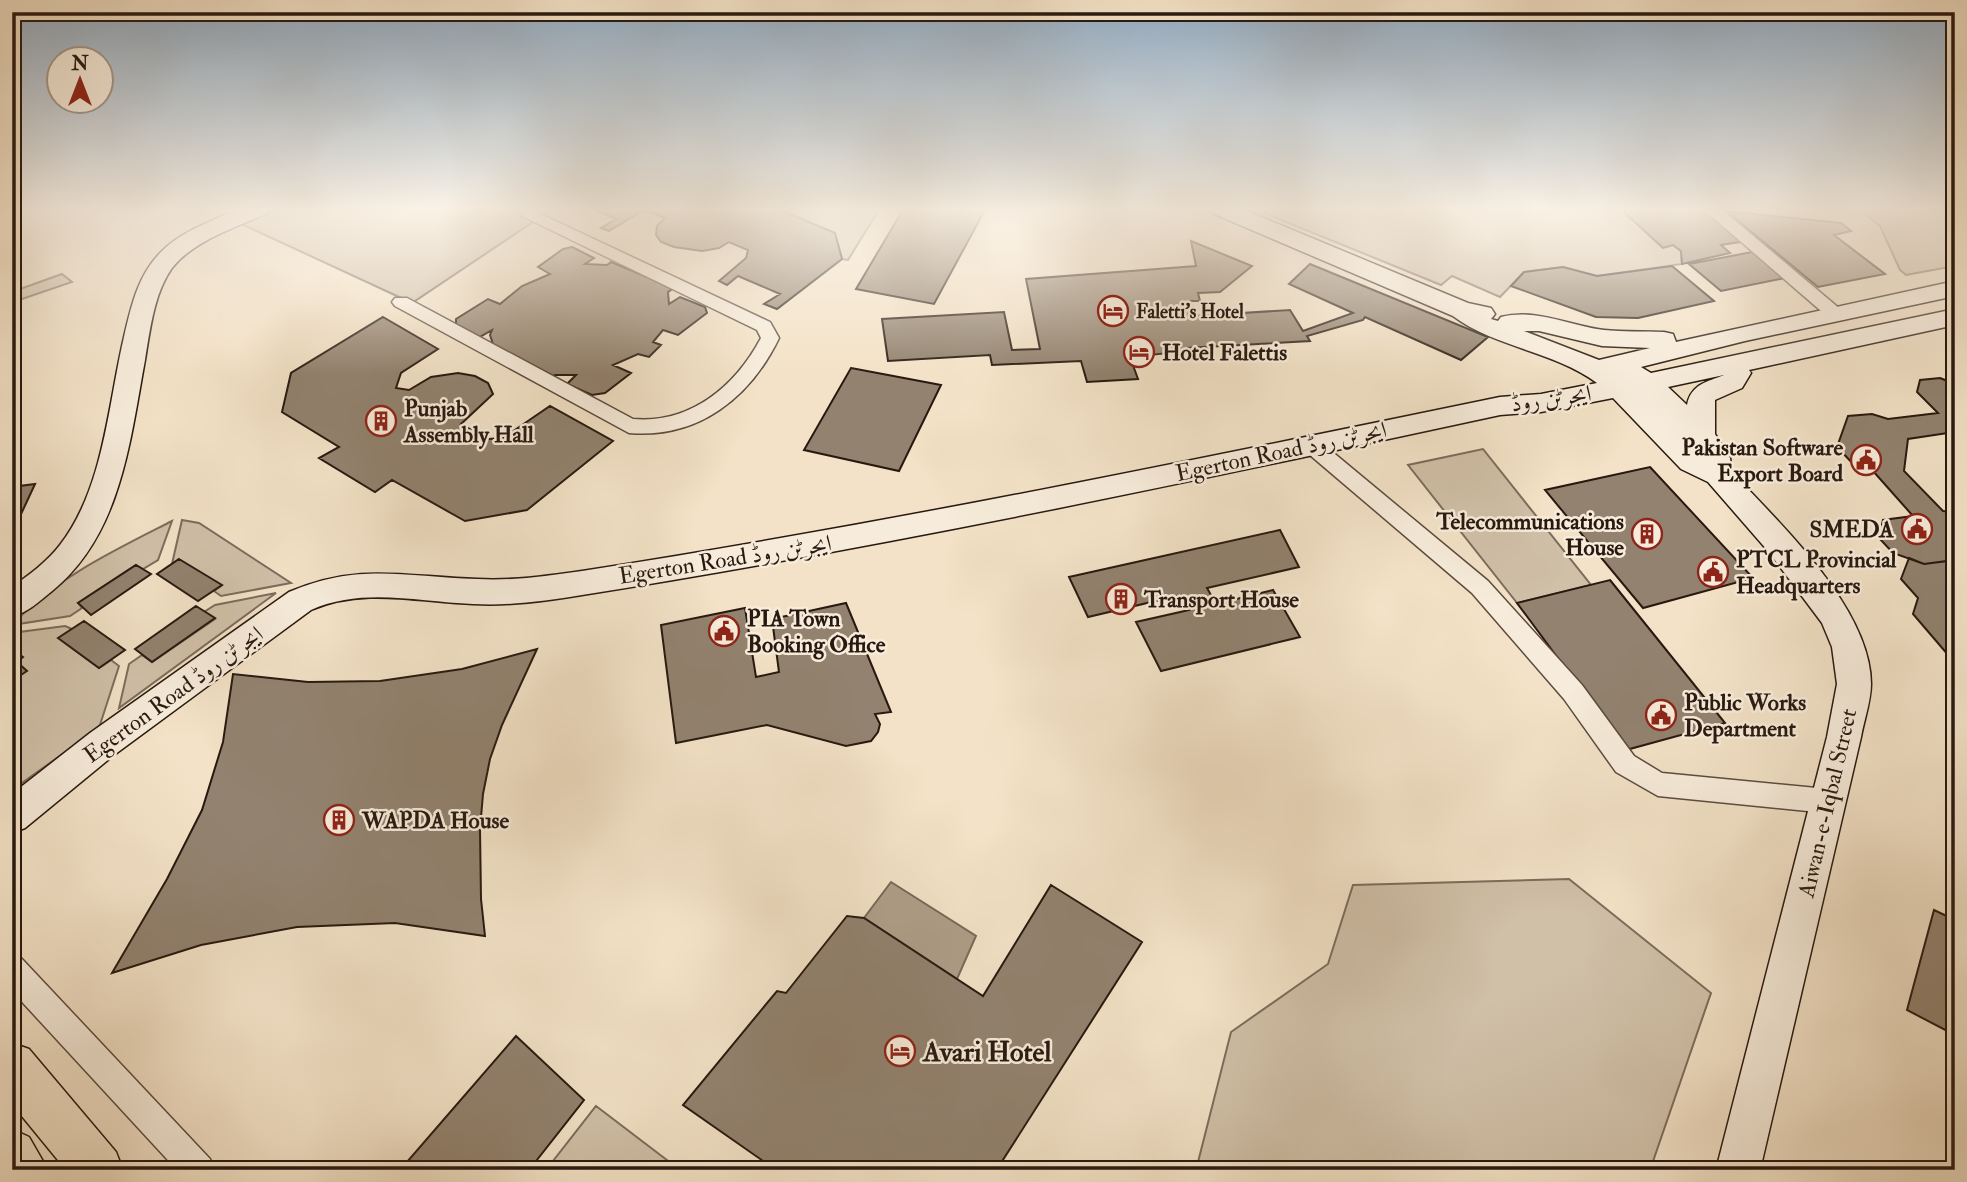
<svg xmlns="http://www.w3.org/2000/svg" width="1967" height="1182" font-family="'IM FELL Double Pica',Amiri,serif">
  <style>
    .green { fill: #d0c0a8; stroke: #7c6c5c; stroke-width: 2 }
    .water { fill: #ae9e89; stroke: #786959; stroke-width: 2 }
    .building { fill: #92826f; stroke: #281910; stroke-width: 2 }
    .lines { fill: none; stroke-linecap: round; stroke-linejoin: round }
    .street-casing { stroke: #5b4b3e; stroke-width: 3 }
    .secondary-casing { stroke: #281910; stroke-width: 3 }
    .primary-casing { stroke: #281910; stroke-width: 3 }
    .street { fill: #f7ecdb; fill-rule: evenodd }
    .secondary { fill: #f7ecdb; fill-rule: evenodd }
    .primary { fill: #f3e2c7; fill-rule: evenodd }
    .labels { text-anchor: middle; stroke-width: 5; stroke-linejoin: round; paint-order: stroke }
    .far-poi-label { font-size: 19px; font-weight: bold; fill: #281910; stroke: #f7ecdb; text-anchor: start }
    .poi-label { font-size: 23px; font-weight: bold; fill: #281910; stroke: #f7ecdb; text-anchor: start }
    .street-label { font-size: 23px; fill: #281910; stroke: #f7ecdb }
    .near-poi-label { font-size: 28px; font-weight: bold; fill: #281910; stroke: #f7ecdb; text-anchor: start }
  </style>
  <rect width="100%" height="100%" fill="#f3e2c7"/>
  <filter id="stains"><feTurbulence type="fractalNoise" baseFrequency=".00286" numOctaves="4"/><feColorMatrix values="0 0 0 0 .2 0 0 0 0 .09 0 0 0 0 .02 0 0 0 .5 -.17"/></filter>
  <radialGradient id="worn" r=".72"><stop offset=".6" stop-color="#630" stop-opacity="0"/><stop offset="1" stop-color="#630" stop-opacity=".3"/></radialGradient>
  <path class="green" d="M 261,208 L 554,208 L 412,303 L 235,221 Z
    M 776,208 L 830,208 L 841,211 L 848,208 L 880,208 L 848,260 L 842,259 L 835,233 Z
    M 1252,208 L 1623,208 L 1625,214 L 1663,247 L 1673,245 L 1681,251 L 1682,264 L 1597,276 L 1563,267 L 1524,272 L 1500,297 L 1452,276 L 1441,285 Z
    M 1858,208 L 1955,208 L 1955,266 L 1906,275 L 1900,270 L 1880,226 Z
    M 62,274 L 72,282 L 19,300 L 20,289 Z
    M 1483,449 L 1591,585 L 1517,603 L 1408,465 Z
    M 182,520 L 199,523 L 291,583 L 221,596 L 214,591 L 221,586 L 172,564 Z
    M 172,521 L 158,560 L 143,569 L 136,565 L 78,603 L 82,608 L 70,616 L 12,625 C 53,579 117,549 172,521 Z
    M 276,593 L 119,708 L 129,664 L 142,655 L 152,662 L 215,619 L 204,612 L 215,605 Z
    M 65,626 L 72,629 L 59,638 L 99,668 L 111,660 L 119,666 L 99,728 L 12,790 L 12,633 Z
    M 1569,879 L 1711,993 L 1650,1170 L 1196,1170 L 1231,1032 L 1328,964 L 1353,885 Z
    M 596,1106 L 680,1170 L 546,1170 Z"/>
  <path class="water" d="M 891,882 L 976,936 L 957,979 L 864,918 Z"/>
  <path class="building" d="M 591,208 L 776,208 L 835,233 L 842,259 L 777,309 L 764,304 L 780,294 L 738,276 L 727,285 L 719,281 L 746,258 L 748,250 L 729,242 L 719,248 L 702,251 L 674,247 L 661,242 L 656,235 L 657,226 L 665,218 L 644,210 L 609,231 L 601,228 L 616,219 Z
    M 904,208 L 986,208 L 934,304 L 856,289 Z
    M 1623,208 L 1722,208 L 1759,239 L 1721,245 L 1730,253 L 1682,264 L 1681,251 L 1673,245 L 1663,248 L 1625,213 Z
    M 1726,211 L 1841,223 L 1851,231 L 1834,235 L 1885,274 L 1818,287 Z
    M 1191,241 L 1252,266 L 1220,292 L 1198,293 L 1200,301 L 1190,301 L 1194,316 L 1290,310 L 1303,331 L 1353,313 L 1289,284 L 1310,264 L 1488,337 L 1461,360 L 1365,317 L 1363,320 L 1307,336 L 1310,341 L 1187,348 L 1188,351 L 1130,357 L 1138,379 L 1087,382 L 1081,361 L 992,365 L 990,355 L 888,361 L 882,319 L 1004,312 L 1012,350 L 1040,349 L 1026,279 L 1196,266 Z
    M 572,247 L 594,258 L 585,264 L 607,265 L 611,262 L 674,288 L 668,292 L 669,304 L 680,297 L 705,307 L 707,313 L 678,335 L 663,330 L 653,342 L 661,345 L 649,357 L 638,354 L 613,365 L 631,373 L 605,393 L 592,395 L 567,384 L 576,375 L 555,375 L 548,380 L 487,348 L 493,344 L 490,335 L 492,330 L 478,338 L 456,326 L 456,319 L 488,299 L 500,304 L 522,286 L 550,274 L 538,267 L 563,249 Z
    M 1752,252 L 1785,278 L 1721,291 L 1689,264 Z
    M 1672,266 L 1714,301 L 1638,318 L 1596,317 L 1511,286 L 1524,272 L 1563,267 L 1597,276 Z
    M 383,317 L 438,349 L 401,373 L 396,388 L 409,390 L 431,377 L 458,373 L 475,376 L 488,383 L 493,394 L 461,424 L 488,439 L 503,438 L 550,406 L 613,441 L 527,510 L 465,521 L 392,480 L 375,492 L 319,458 L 339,447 L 282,412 L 291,373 Z
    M 851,368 L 941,385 L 899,471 L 804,450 Z
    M 1940,378 L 1955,384 L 1955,432 L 1908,439 L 1904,471 L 1943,511 L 1955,512 L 1955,560 L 1924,564 L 1893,553 L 1879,538 L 1883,520 L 1913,516 L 1873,471 L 1857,468 L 1837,447 L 1848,416 L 1872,414 L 1888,419 L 1938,413 L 1917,392 L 1920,380 Z
    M 1650,467 L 1753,578 L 1643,608 L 1545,490 Z
    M 35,484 L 16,525 L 12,526 L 12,487 Z
    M 1280,530 L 1299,567 L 1207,588 L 1216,604 L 1273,590 L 1300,637 L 1161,671 L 1136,622 L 1189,610 L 1181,595 L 1088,617 L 1069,577 Z
    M 1909,558 L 1924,564 L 1955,560 L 1955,663 L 1913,614 L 1918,598 L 1901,579 Z
    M 179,559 L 222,585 L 198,601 L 157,574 Z
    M 136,565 L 151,574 L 91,615 L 78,603 Z
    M 1610,580 L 1725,723 L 1626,750 L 1517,603 Z
    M 846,603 L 891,712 L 875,714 L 880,724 L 878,732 L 871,741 L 846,746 L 767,725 L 676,743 L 661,625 L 745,608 L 756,677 L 779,672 L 772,619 Z
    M 196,606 L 215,618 L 152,662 L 135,649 Z
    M 84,621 L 125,650 L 99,668 L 58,638 Z
    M 12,649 L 23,657 L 17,662 L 27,671 L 12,681 Z
    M 537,649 L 502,725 L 490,759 L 483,794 L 480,829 L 481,899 L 485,936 L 395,923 L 297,927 L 201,945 L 112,973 L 167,879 L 202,810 L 223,742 L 233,674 L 308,682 L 380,681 L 462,669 Z
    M 1051,885 L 1142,942 L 1001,1163 L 1012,1170 L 776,1170 L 683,1105 L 777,991 L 786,993 L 847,916 L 864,918 L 983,996 Z
    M 1934,910 L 1955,920 L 1955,1035 L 1907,1010 Z
    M 516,1036 L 584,1100 L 529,1170 L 400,1170 Z"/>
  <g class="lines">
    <g class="street-casing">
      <path id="street" d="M 528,208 L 770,322 L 779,338 C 750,398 698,439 629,433 L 395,306 L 392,302 L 395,298 L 407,298 L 633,419 C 690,424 735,387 761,338 L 757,330 L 522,216 L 520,213 Z
        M 1702,208 L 1720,208 L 1840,309 L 1843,313 L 1840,317 L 1828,317 Z
        M 1311,438 L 1318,440 L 1488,581 L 1582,685 L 1634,756 L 1662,773 L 1827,789 L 1836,793 L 1840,801 L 1836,809 L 1827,813 L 1658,796 L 1616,772 L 1564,699 L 1472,593 L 1304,450 L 1301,445 L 1304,440 Z
        M 12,955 L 22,959 L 210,1159 L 215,1170 L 177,1170 L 12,991 Z"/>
    </g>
    <g class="secondary-casing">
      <path id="secondary" d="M 241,208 L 271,208 L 268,213 C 237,227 194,240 172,268 C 154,293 150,330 145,360 C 130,441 121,535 52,591 C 40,601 28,612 12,617 L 12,587 C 29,575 47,562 60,545 C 104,488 108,405 124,337 C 131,307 138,274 162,251 C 183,230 215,220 241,208 Z
        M 1209,208 L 1240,208 L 1468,303 L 1491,308 L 1495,314 L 1491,319 L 1498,321 L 1501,317 C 1537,308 1569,326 1604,330 C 1623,332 1644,331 1664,332 L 1673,334 L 1676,342 L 1955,281 L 1955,296 L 1745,341 L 1641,367 L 1651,373 L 1955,309 L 1955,325 L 1749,370 L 1751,373 L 1742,388 L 1715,400 L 1715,434 L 1730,458 L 1732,472 C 1780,524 1871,609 1871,684 C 1871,701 1864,720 1861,737 L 1760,1170 L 1716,1170 L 1827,737 L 1837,684 L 1832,647 L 1822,623 L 1768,551 L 1708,482 L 1681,469 L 1613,398 L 1541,412 L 1500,415 C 1195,481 890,546 582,595 C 546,601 510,606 473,604 C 418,602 363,587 311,610 L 114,755 L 25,828 L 12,833 L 12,794 L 90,733 L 289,592 C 359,562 405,577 477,579 C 513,581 547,576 582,571 C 890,523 1195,460 1500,397 L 1541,394 L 1597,383 C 1554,351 1496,348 1453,316 L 1212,213 ZM 1524,331 L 1539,331 L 1602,346 L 1650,348 L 1599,360 ZM 1724,375 C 1707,382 1691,384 1687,405 L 1668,387 Z"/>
    </g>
    <g class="primary-casing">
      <path id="primary" d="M 12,1043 L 29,1049 L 116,1152 L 123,1170 L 66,1170 L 12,1104 Z
        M 12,1129 L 29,1137 L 48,1170 L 12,1170 Z"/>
    </g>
    <use href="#street" class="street"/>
    <use href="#secondary" class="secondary"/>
    <use href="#primary" class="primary"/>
  </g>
  <linearGradient id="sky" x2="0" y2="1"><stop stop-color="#91abc2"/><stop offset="0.56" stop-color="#faf2e6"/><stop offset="1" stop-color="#faf2e6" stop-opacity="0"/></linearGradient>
  <rect width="1967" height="374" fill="url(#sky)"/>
  <defs>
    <g id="hotel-ring" transform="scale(1.575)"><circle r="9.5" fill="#f7ecdb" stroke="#8f2418" stroke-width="1.5"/><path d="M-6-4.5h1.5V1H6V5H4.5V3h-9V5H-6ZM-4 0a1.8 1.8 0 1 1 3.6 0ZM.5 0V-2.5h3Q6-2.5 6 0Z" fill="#8f2418"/></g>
    <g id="building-ring" transform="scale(1.575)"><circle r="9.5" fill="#f7ecdb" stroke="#8f2418" stroke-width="1.5"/><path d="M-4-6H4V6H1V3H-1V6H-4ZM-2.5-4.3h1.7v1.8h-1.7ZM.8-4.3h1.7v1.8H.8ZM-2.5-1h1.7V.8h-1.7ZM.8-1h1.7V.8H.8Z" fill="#8f2418"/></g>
    <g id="civic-ring" transform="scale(1.575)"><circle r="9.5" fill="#f7ecdb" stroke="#8f2418" stroke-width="1.5"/><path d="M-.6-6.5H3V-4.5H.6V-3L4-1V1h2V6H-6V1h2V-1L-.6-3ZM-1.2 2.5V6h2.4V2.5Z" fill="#8f2418"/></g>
  </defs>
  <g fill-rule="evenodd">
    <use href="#hotel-ring" x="1113" y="311"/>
    <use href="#hotel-ring" x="1139" y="352"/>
    <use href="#building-ring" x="381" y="421"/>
    <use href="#civic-ring" x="1866" y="460"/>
    <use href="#civic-ring" x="1917" y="529"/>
    <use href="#building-ring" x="1647" y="534"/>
    <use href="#civic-ring" x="1713" y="572"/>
    <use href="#building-ring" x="1121" y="599"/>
    <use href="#civic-ring" x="724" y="631"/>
    <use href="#civic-ring" x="1661" y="715"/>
    <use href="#building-ring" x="339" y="820"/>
    <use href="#hotel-ring" x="900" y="1051"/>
  </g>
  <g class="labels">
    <g class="far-poi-label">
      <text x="1136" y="318">Faletti's Hotel</text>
    </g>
    <g class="poi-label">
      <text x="1162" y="360">Hotel Falettis</text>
      <text x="404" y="416">Punjab<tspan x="404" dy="26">Assembly Hall</tspan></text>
      <text x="1843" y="455" text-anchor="end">Pakistan Software<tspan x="1843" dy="26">Export Board</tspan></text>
      <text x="1624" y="529" text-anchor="end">Telecommunications<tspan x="1624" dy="26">House</tspan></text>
      <text x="1894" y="537" text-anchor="end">SMEDA</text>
      <text x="1736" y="567">PTCL Provincial<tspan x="1736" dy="26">Headquarters</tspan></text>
      <text x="1144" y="607">Transport House</text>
      <text x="747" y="626">PIA Town<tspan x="747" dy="26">Booking Office</tspan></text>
      <text x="1684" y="710">Public Works<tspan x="1684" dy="26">Department</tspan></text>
      <text x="362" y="828">WAPDA House</text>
    </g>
    <g class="street-label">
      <text transform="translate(1551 398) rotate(-8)" y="8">ایجرٹن روڈ</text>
      <text transform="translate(1281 451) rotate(-12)" y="8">Egerton Road ایجرٹن روڈ</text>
      <text transform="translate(725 559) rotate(-9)" y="8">Egerton Road ایجرٹن روڈ</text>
      <text transform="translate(173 694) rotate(-36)" y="8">Egerton Road ایجرٹن روڈ</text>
      <text transform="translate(1827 803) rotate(-77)" y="8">Aiwan-e-Iqbal Street</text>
    </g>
    <g class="near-poi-label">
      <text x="923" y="1061">Avari Hotel</text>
    </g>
  </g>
  <rect width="1967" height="1182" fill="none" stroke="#f3e2c7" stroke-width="42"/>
  <rect x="14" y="14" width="1939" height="1154" fill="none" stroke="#281910" stroke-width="3.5"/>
  <rect x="21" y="21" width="1925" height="1140" fill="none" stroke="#281910" stroke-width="2"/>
  <g transform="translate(80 80)"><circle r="33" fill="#f7ecdb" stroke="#a4988a" stroke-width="2"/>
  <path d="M0-5L12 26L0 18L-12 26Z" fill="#8f2418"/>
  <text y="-10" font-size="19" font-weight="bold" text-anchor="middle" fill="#281910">N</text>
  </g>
  <rect width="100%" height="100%" filter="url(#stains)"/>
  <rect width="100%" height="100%" fill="url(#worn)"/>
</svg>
